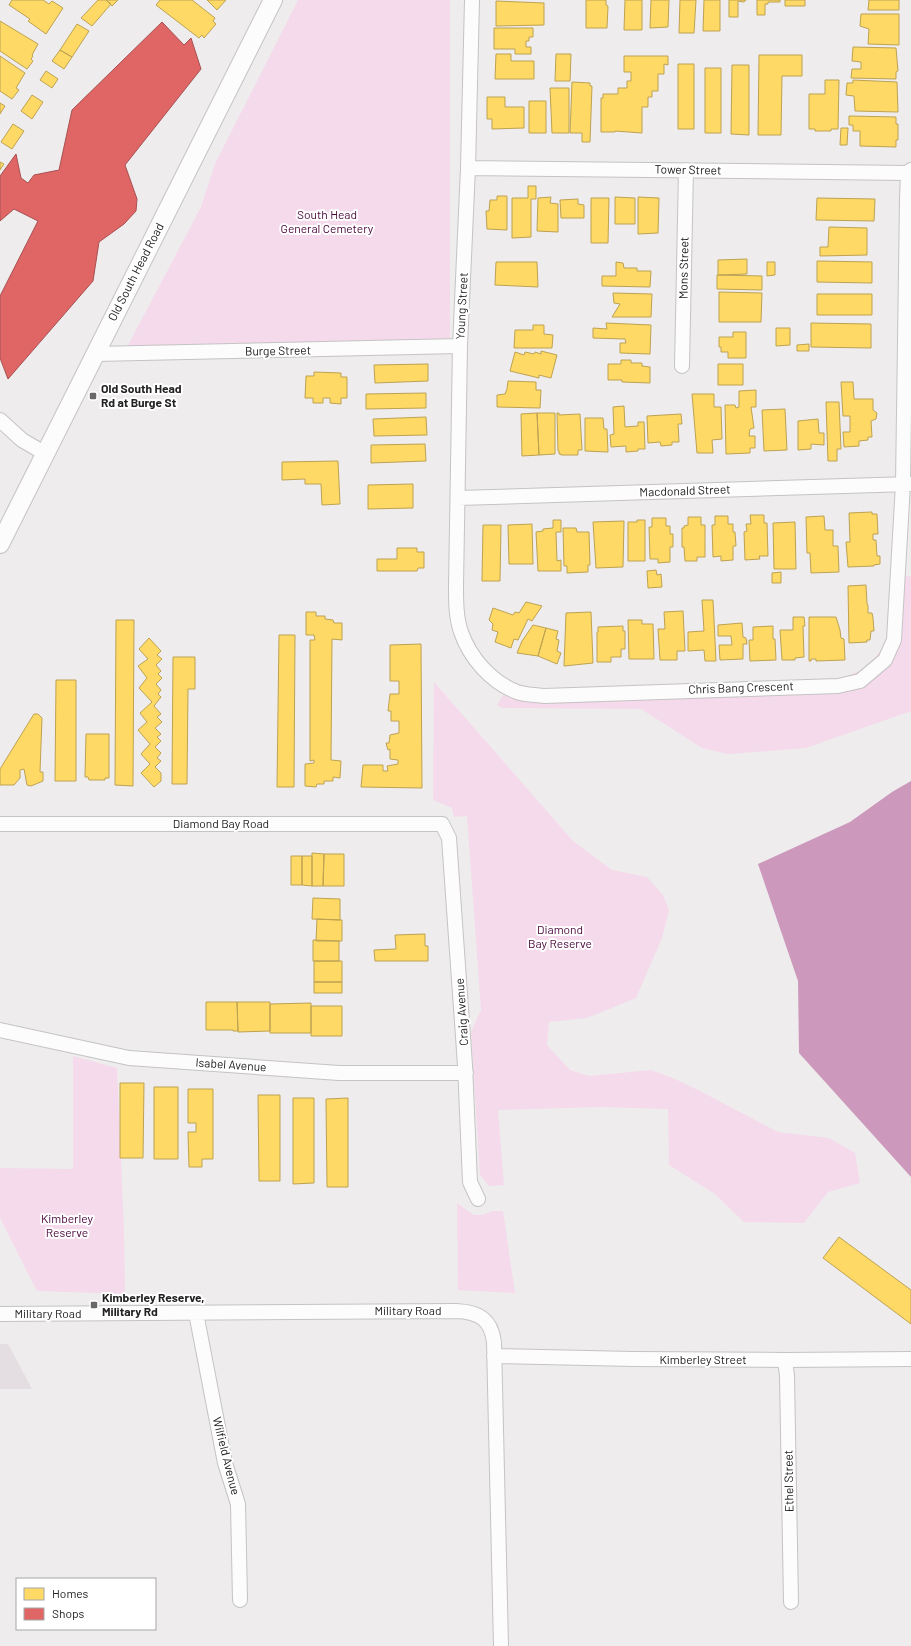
<svg xmlns="http://www.w3.org/2000/svg" width="911" height="1646" font-family="Barlow,sans-serif">
  <style>
    .built { fill: #e4dde1 }
    .green { fill: #f5daeb }
    .water { fill: #cc98bb }
    .homes { fill: #ffd966; stroke: #bda252 }
    .shops { fill: #e06666; stroke: #a75152 }
    .lines { fill: none; stroke-linecap: round; stroke-linejoin: round }
    .minor-casing { stroke: #c5c3c4; stroke-width: 16 }
    .major-casing { stroke: #c5c3c4; stroke-width: 20 }
    .minor { stroke: #fcfcfc; stroke-width: 14 }
    .major { stroke: #fcfcfc; stroke-width: 18 }
    .poi-dot { fill: #6a6869; stroke: #fff; stroke-width: 1.5 }
    .labels { text-anchor: middle; stroke-width: 4; stroke-linejoin: round; paint-order: stroke }
    .street-label { font-size: 12px; fill: #232122; stroke: #fff }
    .park-label { font-size: 12px; fill: #4a063a; stroke: #fff }
    .poi-label { font-size: 12px; font-weight: bold; fill: #232122; stroke: #fff; text-anchor: start }
  </style>
  <rect width="100%" height="100%" fill="#eeeced"/>
  <path class="built" d="M 0,1344 L 8,1344 L 32,1389 L 0,1389 Z"/>
  <path class="green" d="M 298,0 L 450,0 L 450,342 L 125,351 L 201,207 L 215,164 Z
    M 911,576 L 911,711 L 806,748 L 728,754 L 702,748 L 641,709 L 502,708 L 497,705 L 503,695 L 521,699 L 826,685 L 866,668 L 893,636 L 901,577 Z
    M 434,682 L 573,841 L 612,870 L 647,877 L 663,895 L 669,910 L 662,938 L 636,998 L 587,1018 L 549,1022 L 547,1045 L 570,1070 L 589,1076 L 651,1070 L 675,1079 L 700,1091 L 778,1132 L 829,1138 L 855,1153 L 860,1183 L 828,1192 L 804,1223 L 744,1222 L 715,1194 L 669,1165 L 668,1109 L 601,1107 L 498,1110 L 504,1185 L 489,1186 L 480,1175 L 471,1032 L 481,1010 L 467,816 L 454,817 L 452,808 L 433,800 Z
    M 73,1056 L 117,1068 L 124,1230 L 125,1294 L 37,1291 L 0,1218 L 0,1168 L 73,1169 Z
    M 457,1203 L 474,1215 L 483,1215 L 492,1211 L 503,1211 L 515,1293 L 458,1290 Z"/>
  <path class="water" d="M 911,781 L 911,1177 L 799,1053 L 798,981 L 758,864 L 850,822 L 892,792 Z"/>
  <path class="homes" d="M 12,0 L 43,0 L 49,4 L 52,1 L 63,8 L 46,34 L 28,21 L 30,19 L 9,5 Z
    M 98,0 L 106,0 L 111,4 L 92,26 L 81,18 Z
    M 106,0 L 118,0 L 112,6 Z
    M 160,0 L 192,0 L 215,18 L 213,21 L 216,24 L 204,38 L 202,35 L 199,38 L 156,5 Z
    M 207,0 L 226,0 L 217,10 Z
    M 586,0 L 606,0 L 606,5 L 608,6 L 607,28 L 586,28 Z
    M 625,0 L 642,0 L 642,30 L 624,30 Z
    M 651,0 L 669,0 L 668,27 L 650,28 Z
    M 680,0 L 696,0 L 694,33 L 679,33 Z
    M 704,0 L 720,0 L 720,31 L 703,31 Z
    M 729,0 L 746,0 L 744,2 L 738,1 L 738,17 L 729,17 Z
    M 757,0 L 780,0 L 780,2 L 768,2 L 768,4 L 765,4 L 765,15 L 757,15 Z
    M 785,0 L 805,0 L 805,6 L 785,6 Z
    M 869,0 L 899,0 L 899,10 L 868,10 Z
    M 496,1 L 544,3 L 544,25 L 496,26 Z
    M 861,14 L 899,14 L 899,45 L 868,44 L 869,29 L 860,26 Z
    M 0,21 L 38,44 L 32,55 L 33,56 L 31,59 L 33,61 L 27,69 L 0,51 Z
    M 77,24 L 89,31 L 72,57 L 60,50 Z
    M 494,28 L 533,28 L 533,37 L 529,37 L 529,41 L 526,41 L 526,47 L 531,47 L 531,54 L 515,54 L 515,49 L 494,49 Z
    M 853,47 L 896,48 L 898,71 L 896,72 L 896,79 L 851,78 L 852,69 L 861,69 L 861,62 L 852,61 Z
    M 60,50 L 72,57 L 64,69 L 52,61 Z
    M 496,54 L 511,54 L 511,61 L 534,61 L 534,79 L 495,79 Z
    M 556,54 L 571,54 L 570,81 L 555,81 Z
    M 759,55 L 802,55 L 802,76 L 782,76 L 781,135 L 758,135 Z
    M 0,56 L 25,73 L 16,88 L 19,90 L 12,99 L 0,91 Z
    M 624,56 L 668,56 L 668,65 L 664,64 L 664,74 L 658,74 L 658,91 L 652,91 L 652,97 L 648,97 L 648,107 L 642,107 L 642,133 L 615,131 L 615,132 L 601,132 L 601,98 L 603,98 L 603,94 L 618,94 L 618,88 L 627,88 L 627,81 L 631,81 L 631,72 L 624,72 Z
    M 678,64 L 694,64 L 694,129 L 678,129 Z
    M 732,65 L 749,65 L 749,135 L 731,134 Z
    M 705,68 L 721,68 L 721,133 L 705,133 Z
    M 46,71 L 58,79 L 52,88 L 40,80 Z
    M 825,80 L 839,80 L 838,129 L 831,129 L 831,131 L 815,131 L 815,129 L 809,129 L 809,94 L 825,94 Z
    M 853,80 L 897,82 L 898,112 L 855,111 L 854,96 L 846,95 L 847,83 L 853,83 Z
    M 572,82 L 590,83 L 590,86 L 592,86 L 590,142 L 582,142 L 582,133 L 570,133 Z
    M 550,88 L 569,88 L 569,133 L 552,133 Z
    M 32,95 L 43,102 L 32,119 L 21,111 Z
    M 487,97 L 505,97 L 505,107 L 524,107 L 524,128 L 492,129 L 492,119 L 487,119 Z
    M 529,101 L 546,101 L 546,133 L 529,133 Z
    M 0,103 L 5,106 L 0,114 Z
    M 849,116 L 896,117 L 896,124 L 898,124 L 898,140 L 896,140 L 896,147 L 860,146 L 860,131 L 853,131 L 853,125 L 849,125 Z
    M 13,124 L 24,131 L 12,149 L 1,142 Z
    M 841,128 L 848,128 L 847,145 L 840,145 Z
    M 0,162 L 4,164 L 0,170 Z
    M 528,186 L 536,186 L 536,199 L 531,199 L 531,237 L 512,238 L 512,198 L 528,198 Z
    M 497,196 L 507,196 L 507,230 L 487,229 L 486,211 L 489,211 L 490,200 L 497,200 Z
    M 551,197 L 550,203 L 558,204 L 558,232 L 537,231 L 538,198 Z
    M 615,197 L 635,198 L 635,224 L 615,224 Z
    M 638,197 L 659,198 L 658,233 L 638,234 Z
    M 591,198 L 609,198 L 608,243 L 591,243 Z
    M 817,198 L 875,199 L 874,221 L 816,220 Z
    M 578,199 L 578,204 L 584,205 L 584,218 L 561,218 L 560,200 Z
    M 829,227 L 867,228 L 867,255 L 820,256 L 820,247 L 828,247 Z
    M 747,259 L 747,274 L 718,275 L 718,260 Z
    M 817,261 L 872,262 L 872,283 L 817,282 Z
    M 496,262 L 537,262 L 538,287 L 495,285 Z
    M 616,262 L 623,263 L 624,268 L 637,268 L 637,271 L 651,271 L 650,287 L 602,286 L 602,276 L 616,276 Z
    M 767,262 L 775,262 L 775,275 L 767,276 Z
    M 717,275 L 762,276 L 762,290 L 717,289 Z
    M 719,292 L 762,293 L 761,322 L 719,322 Z
    M 613,293 L 652,294 L 651,317 L 612,317 L 620,304 L 614,303 Z
    M 817,294 L 872,294 L 872,315 L 817,315 Z
    M 606,323 L 651,325 L 650,354 L 620,353 L 620,343 L 626,343 L 625,339 L 593,338 L 593,328 L 607,329 Z
    M 811,323 L 871,324 L 871,348 L 811,347 Z
    M 533,325 L 544,325 L 544,334 L 553,335 L 552,348 L 514,348 L 515,330 L 533,330 Z
    M 776,328 L 790,328 L 790,345 L 776,346 Z
    M 733,332 L 746,332 L 746,358 L 728,358 L 728,352 L 721,352 L 721,347 L 719,347 L 719,337 L 733,337 Z
    M 809,344 L 809,351 L 797,351 L 797,345 Z
    M 541,351 L 557,355 L 551,378 L 539,375 L 539,378 L 510,371 L 515,352 L 524,355 L 525,352 L 534,354 L 535,352 L 541,354 Z
    M 621,360 L 631,360 L 631,363 L 642,363 L 642,366 L 650,367 L 650,383 L 622,382 L 622,380 L 608,380 L 608,364 L 621,364 Z
    M 428,364 L 428,381 L 375,383 L 374,365 Z
    M 718,364 L 743,364 L 743,385 L 718,385 Z
    M 314,372 L 341,373 L 341,377 L 347,377 L 347,398 L 341,398 L 341,404 L 330,403 L 330,398 L 323,398 L 323,403 L 313,403 L 313,398 L 305,398 L 306,376 L 314,376 Z
    M 508,381 L 536,382 L 536,390 L 541,390 L 540,408 L 497,407 L 497,395 L 505,394 L 507,389 Z
    M 841,382 L 853,382 L 854,399 L 873,399 L 873,410 L 877,413 L 876,419 L 871,421 L 872,437 L 868,437 L 868,440 L 859,441 L 859,446 L 844,447 L 843,432 L 850,432 L 850,416 L 843,416 Z
    M 756,390 L 756,407 L 751,407 L 754,428 L 750,429 L 749,436 L 755,436 L 755,448 L 750,448 L 750,453 L 726,454 L 725,405 L 735,405 L 736,408 L 739,407 L 739,391 Z
    M 426,393 L 426,408 L 366,409 L 366,394 Z
    M 692,394 L 714,394 L 714,407 L 721,407 L 722,439 L 712,440 L 713,453 L 697,453 Z
    M 826,402 L 839,402 L 841,449 L 837,449 L 837,461 L 828,461 Z
    M 624,406 L 625,427 L 638,426 L 638,422 L 644,422 L 645,449 L 638,449 L 638,451 L 626,452 L 626,446 L 611,447 L 610,435 L 614,434 L 613,407 Z
    M 785,409 L 787,450 L 764,451 L 762,410 Z
    M 537,413 L 539,455 L 522,456 L 521,414 Z
    M 537,413 L 555,413 L 555,454 L 539,455 Z
    M 557,413 L 559,413 L 559,415 L 580,414 L 582,450 L 578,450 L 578,455 L 561,455 L 561,454 L 559,454 L 559,451 L 558,451 Z
    M 681,414 L 682,424 L 678,424 L 679,442 L 672,442 L 672,445 L 661,446 L 660,442 L 648,443 L 647,416 Z
    M 426,417 L 427,435 L 374,436 L 373,419 Z
    M 585,418 L 603,418 L 604,429 L 607,429 L 608,452 L 585,451 Z
    M 818,419 L 819,433 L 824,433 L 824,445 L 811,444 L 811,449 L 798,450 L 798,421 Z
    M 425,444 L 426,461 L 371,463 L 371,445 Z
    M 338,461 L 340,504 L 322,505 L 321,484 L 305,484 L 305,479 L 282,480 L 282,462 Z
    M 413,484 L 413,508 L 368,509 L 368,485 Z
    M 872,512 L 872,514 L 877,514 L 878,534 L 873,534 L 873,540 L 876,540 L 877,556 L 880,556 L 880,564 L 874,565 L 874,566 L 848,567 L 846,542 L 850,542 L 849,513 Z
    M 750,515 L 764,515 L 764,523 L 767,523 L 768,556 L 759,556 L 760,559 L 745,560 L 744,532 L 747,531 L 746,524 L 751,524 Z
    M 715,516 L 728,516 L 728,524 L 733,524 L 733,532 L 735,532 L 736,546 L 733,546 L 733,560 L 721,561 L 721,556 L 713,557 L 712,525 L 715,525 Z
    M 824,516 L 825,530 L 833,530 L 833,546 L 838,546 L 839,572 L 811,573 L 810,553 L 807,553 L 806,517 Z
    M 688,517 L 701,517 L 701,525 L 705,525 L 705,557 L 697,557 L 697,561 L 685,561 L 684,547 L 682,547 L 682,528 L 684,528 L 684,526 L 688,525 Z
    M 652,518 L 666,518 L 666,526 L 670,526 L 670,534 L 673,534 L 673,547 L 670,547 L 670,562 L 658,563 L 658,559 L 650,559 L 649,527 L 652,527 Z
    M 553,520 L 561,520 L 561,532 L 556,532 L 557,561 L 561,560 L 561,571 L 538,571 L 536,532 L 543,531 L 543,529 L 553,528 Z
    M 637,520 L 645,520 L 645,561 L 628,561 L 628,522 L 637,522 Z
    M 624,521 L 623,567 L 596,568 L 593,522 Z
    M 795,522 L 796,569 L 774,569 L 773,523 Z
    M 532,524 L 533,564 L 509,564 L 508,525 Z
    M 483,525 L 501,525 L 500,581 L 482,581 Z
    M 563,528 L 576,528 L 577,532 L 589,532 L 590,565 L 588,565 L 588,572 L 567,573 L 567,566 L 564,566 Z
    M 397,548 L 417,548 L 417,552 L 424,552 L 424,568 L 418,568 L 417,571 L 377,571 L 377,559 L 397,559 Z
    M 656,570 L 657,575 L 661,574 L 662,587 L 648,588 L 647,571 Z
    M 781,572 L 781,583 L 772,583 L 772,573 Z
    M 866,585 L 867,604 L 868,605 L 868,613 L 872,613 L 873,618 L 874,631 L 871,631 L 870,640 L 867,640 L 867,642 L 849,643 L 848,586 Z
    M 702,600 L 713,600 L 716,661 L 705,661 L 704,650 L 688,651 L 688,632 L 704,631 Z
    M 526,602 L 542,606 L 532,621 L 528,619 L 518,640 L 514,639 L 511,648 L 495,642 L 498,632 L 492,630 L 493,624 L 489,620 L 493,608 L 513,615 L 515,612 L 519,613 Z
    M 683,611 L 685,651 L 677,651 L 677,660 L 660,660 L 658,629 L 665,629 L 664,612 Z
    M 306,612 L 316,612 L 316,616 L 325,616 L 325,619 L 333,620 L 334,623 L 342,623 L 342,640 L 332,639 L 331,760 L 341,761 L 340,778 L 333,777 L 333,781 L 324,781 L 324,784 L 317,784 L 316,787 L 305,786 L 305,764 L 314,763 L 314,760 L 310,761 L 310,640 L 315,640 L 314,635 L 306,635 Z
    M 591,612 L 593,663 L 564,666 L 566,613 Z
    M 793,617 L 804,617 L 805,626 L 803,626 L 804,657 L 795,658 L 795,660 L 782,660 L 780,630 L 793,630 Z
    M 809,617 L 836,617 L 840,630 L 841,638 L 844,639 L 845,660 L 816,661 L 816,659 L 811,659 L 811,661 L 809,661 Z
    M 116,620 L 134,620 L 133,786 L 115,785 Z
    M 628,620 L 642,620 L 642,624 L 653,624 L 654,659 L 629,659 Z
    M 742,623 L 743,637 L 746,638 L 747,644 L 743,644 L 743,659 L 720,660 L 719,645 L 732,645 L 731,636 L 718,636 L 718,625 Z
    M 533,625 L 546,628 L 538,656 L 517,653 L 522,641 Z
    M 623,626 L 623,631 L 625,631 L 625,649 L 621,649 L 621,657 L 611,657 L 611,662 L 597,662 L 597,632 L 598,632 L 598,627 Z
    M 773,626 L 773,639 L 775,639 L 776,660 L 750,661 L 749,640 L 753,640 L 753,627 Z
    M 546,628 L 558,631 L 556,639 L 559,640 L 557,651 L 561,653 L 557,664 L 538,656 Z
    M 279,635 L 295,635 L 294,787 L 277,787 Z
    M 149,638 L 161,651 L 157,655 L 162,659 L 156,665 L 161,671 L 158,674 L 162,678 L 156,684 L 161,690 L 158,694 L 161,697 L 154,706 L 161,714 L 157,717 L 162,722 L 155,728 L 161,734 L 157,737 L 161,741 L 155,747 L 161,753 L 157,758 L 161,761 L 155,767 L 161,773 L 161,781 L 154,787 L 141,773 L 150,764 L 141,754 L 150,744 L 138,730 L 147,722 L 140,713 L 152,702 L 139,688 L 147,678 L 138,666 L 148,659 L 139,649 Z
    M 421,644 L 422,788 L 361,787 L 363,765 L 383,765 L 383,771 L 388,771 L 387,766 L 398,764 L 398,760 L 390,759 L 390,749 L 388,750 L 386,743 L 389,743 L 390,735 L 399,733 L 399,721 L 391,721 L 391,711 L 388,711 L 390,694 L 399,694 L 399,681 L 390,681 L 390,645 Z
    M 173,657 L 195,657 L 195,689 L 188,689 L 187,784 L 172,784 Z
    M 56,680 L 76,680 L 76,781 L 55,781 Z
    M 34,714 L 38,714 L 42,718 L 40,772 L 43,772 L 43,781 L 31,786 L 27,785 L 24,769 L 20,770 L 20,778 L 14,785 L 0,785 L 0,769 Z
    M 86,734 L 109,734 L 109,778 L 105,778 L 105,780 L 89,780 L 88,777 L 85,777 Z
    M 312,853 L 324,854 L 323,886 L 312,886 Z
    M 324,854 L 344,854 L 344,886 L 323,886 Z
    M 291,856 L 302,856 L 302,885 L 291,885 Z
    M 302,856 L 312,856 L 312,886 L 302,885 Z
    M 313,898 L 340,899 L 340,920 L 312,919 Z
    M 317,919 L 342,920 L 342,941 L 316,941 Z
    M 425,934 L 425,946 L 428,946 L 428,961 L 375,961 L 374,950 L 396,949 L 395,935 Z
    M 313,940 L 339,941 L 339,961 L 313,961 Z
    M 314,961 L 342,961 L 342,982 L 314,982 Z
    M 314,982 L 342,982 L 342,993 L 314,993 Z
    M 206,1002 L 237,1002 L 238,1031 L 233,1031 L 233,1030 L 206,1030 Z
    M 237,1002 L 270,1002 L 270,1031 L 238,1032 Z
    M 311,1003 L 311,1033 L 270,1033 L 270,1004 Z
    M 311,1006 L 342,1006 L 342,1036 L 311,1036 Z
    M 120,1083 L 144,1083 L 143,1158 L 120,1158 Z
    M 154,1087 L 178,1087 L 178,1159 L 154,1159 Z
    M 188,1089 L 213,1089 L 213,1159 L 202,1159 L 202,1167 L 189,1167 L 188,1132 L 196,1132 L 196,1123 L 188,1123 Z
    M 258,1095 L 280,1095 L 280,1181 L 259,1181 Z
    M 293,1098 L 314,1098 L 314,1183 L 293,1184 Z
    M 348,1098 L 348,1187 L 327,1187 L 326,1099 Z
    M 839,1237 L 911,1290 L 911,1324 L 823,1258 Z"/>
  <path class="shops" d="M 162,22 L 184,45 L 191,38 L 201,69 L 125,165 L 137,199 L 136,211 L 124,224 L 99,242 L 93,281 L 8,379 L 0,358 L 0,296 L 38,221 L 14,209 L 0,221 L 0,176 L 16,154 L 21,178 L 28,183 L 34,175 L 59,170 L 72,110 Z"/>
  <g class="lines">
    <g class="minor-casing">
      <path id="minor" d="M 472,0 L 468,168 L 460,346 L 456,586 C 456,601 456,618 461,632 C 470,658 491,682 517,692 C 525,695 536,695 544,696 L 838,686 L 860,681 L 885,660 L 894,640 L 903,484 L 907,199 L 908,173 L 911,170
        M 468,168 L 908,173
        M 95,354 L 460,346
        M 682,366 L 686,170
        M 0,420 L 22,440 L 46,454
        M 458,498 L 911,484
        M 0,824 L 442,824 L 449,838 L 465,1065 L 470,1182 L 478,1199
        M 0,1030 L 129,1058 L 339,1073 L 466,1073
        M 196,1313 L 225,1463 L 238,1504 L 240,1600
        M 0,1314 L 456,1311 C 479,1312 491,1319 494,1342 L 501,1646
        M 494,1356 L 633,1359 L 785,1360 L 911,1359
        M 785,1360 L 787,1376 L 791,1602"/>
    </g>
    <g class="major-casing">
      <path id="major" d="M 0,544 L 273,0"/>
    </g>
    <use href="#minor" class="minor"/>
    <use href="#major" class="major"/>
  </g>
  <g class="poi-dot">
    <rect x="89" y="392" width="8" height="8" rx="2"/>
    <rect x="90" y="1301" width="8" height="8" rx="2"/>
  </g>
  <g class="labels">
    <g class="street-label">
      <text transform="translate(688 170) rotate(1)" y="4">Tower Street</text>
      <text transform="translate(684 268) rotate(-89)" y="4">Mons Street</text>
      <text transform="translate(136 272) rotate(-63)" y="4">Old South Head Road</text>
      <text transform="translate(462 306) rotate(-87)" y="4">Young Street</text>
      <text transform="translate(278 351) rotate(-1)" y="4">Burge Street</text>
      <text transform="translate(685 491) rotate(-2)" y="4">Macdonald Street</text>
      <text transform="translate(741 688) rotate(-2)" y="4">Chris Bang Crescent</text>
      <text x="221" y="828">Diamond Bay Road</text>
      <text transform="translate(462 1012) rotate(-94)" y="4">Craig Avenue</text>
      <text transform="translate(231 1065) rotate(4)" y="4">Isabel Avenue</text>
      <text x="408" y="1315">Military Road</text>
      <text x="48" y="1318">Military Road</text>
      <text x="703" y="1364">Kimberley Street</text>
      <text transform="translate(226 1456) rotate(76)" y="4">Wilfield Avenue</text>
      <text transform="translate(789 1481) rotate(-91)" y="4">Ethel Street</text>
    </g>
    <g class="park-label">
      <text x="327" y="219">South Head<tspan x="327" dy="14">General Cemetery</tspan></text>
      <text x="560" y="934">Diamond<tspan x="560" dy="14">Bay Reserve</tspan></text>
      <text x="67" y="1223">Kimberley<tspan x="67" dy="14">Reserve</tspan></text>
    </g>
    <g class="poi-label">
      <text x="101" y="393">Old South Head<tspan x="101" dy="14">Rd at Burge St</tspan></text>
      <text x="102" y="1302">Kimberley Reserve,<tspan x="102" dy="14">Military Rd</tspan></text>
    </g>
  </g>
  <rect x="16" y="1578" width="140" height="52" fill="#ffffff" stroke="#a7a6a7"/>
  <rect x="24" y="1588" width="20" height="12" fill="#ffd966" stroke="#a7a6a7"/>
  <text x="52" y="1598" font-size="12" fill="#232122">Homes</text>
  <rect x="24" y="1608" width="20" height="12" fill="#e06666" stroke="#a7a6a7"/>
  <text x="52" y="1618" font-size="12" fill="#232122">Shops</text>
</svg>
